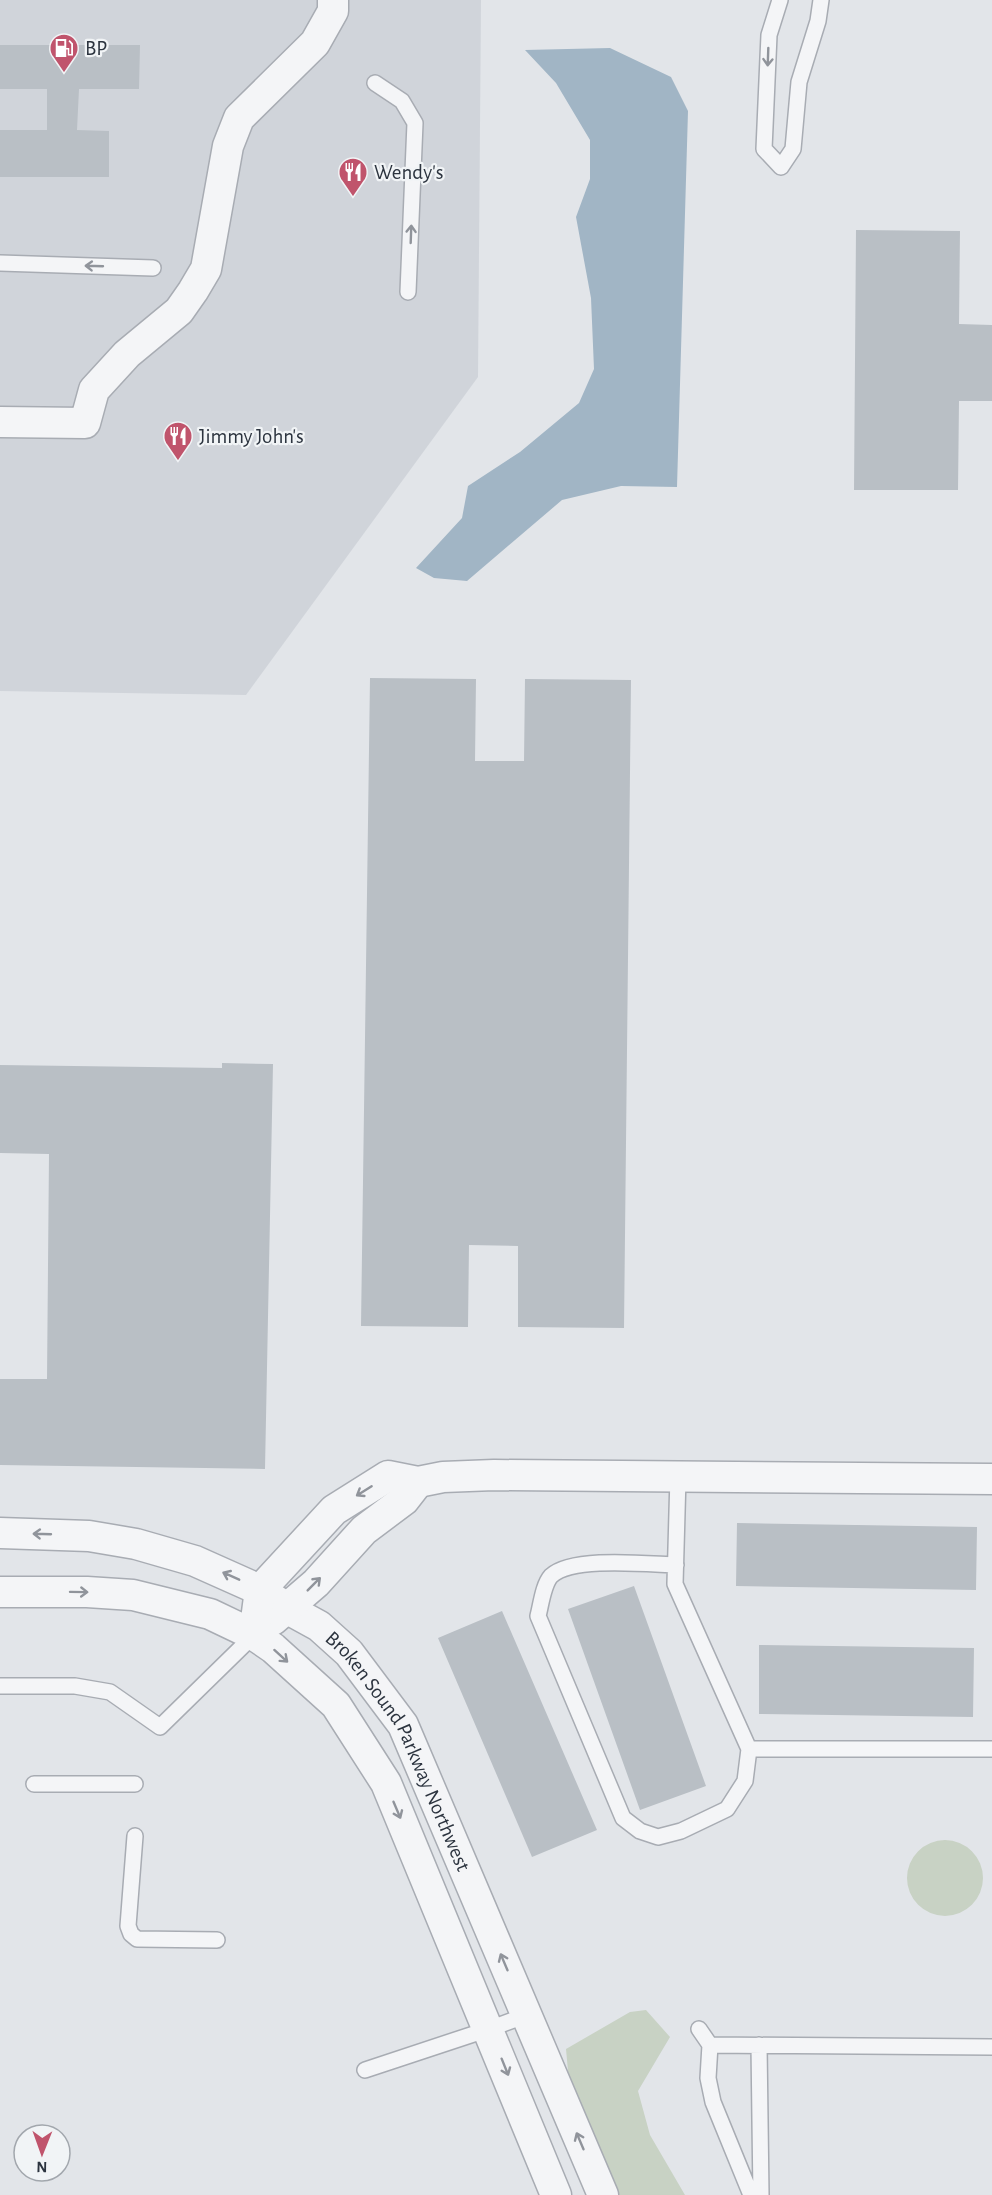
<svg xmlns="http://www.w3.org/2000/svg" width="992" height="2195" font-family="'Alegreya Sans',sans-serif">
  <style>
    .built { fill: #d0d4da }
    .green { fill: #c8d2c4 }
    .water { fill: #a1b5c5 }
    .building { fill: #b9bfc5 }
    .lines { fill: none; stroke-linecap: round; stroke-linejoin: round }
    .service-casing { stroke: #a8acb3; stroke-width: 18 }
    .minor-casing { stroke: #a8acb3; stroke-width: 33 }
    .service { stroke: #f4f5f7; stroke-width: 15 }
    .minor { stroke: #f4f5f7; stroke-width: 30 }
    .oneway { stroke: #90949b }
    .labels { text-anchor: middle; stroke-width: 4.5; stroke-linejoin: round; paint-order: stroke }
    .poi-label { font-size: 21px; fill: #2c343f; stroke: #f1f4f6; text-anchor: start }
    .street-label { font-size: 21px; fill: #2c343f; stroke: #f1f4f6 }
  </style>
  <rect width="100%" height="100%" fill="#e2e5e9"/>
  <path class="built" d="M 0,0 L 481,0 L 478,377 L 246,695 L 0,691 Z"/>
  <path class="green" d="M907 1878a38 38 0 1 1 76 0a38 38 0 1 1-76 0Z
    M 646,2010 L 670,2037 L 638,2091 L 650,2135 L 685,2195 L 615,2195 L 571,2104 L 566,2049 L 630,2012 Z"/>
  <path class="water" d="M 610,48 L 671,77 L 688,111 L 677,487 L 621,486 L 562,500 L 467,581 L 434,578 L 416,568 L 462,518 L 468,486 L 520,452 L 579,403 L 594,369 L 591,298 L 576,217 L 590,179 L 590,140 L 556,83 L 525,50 Z"/>
  <path class="building" d="M 0,45 L 140,45 L 139,89 L 79,89 L 77,130 L 109,131 L 109,177 L 0,177 L 0,130 L 47,130 L 47,89 L 0,89 Z
    M 856,230 L 960,231 L 959,324 L 992,325 L 992,401 L 959,401 L 958,490 L 854,490 Z
    M 370,678 L 476,679 L 475,761 L 524,761 L 525,679 L 631,680 L 624,1328 L 518,1327 L 518,1246 L 469,1245 L 468,1327 L 361,1326 Z
    M 222,1063 L 273,1064 L 265,1469 L 0,1465 L 0,1379 L 47,1379 L 49,1154 L 0,1153 L 0,1065 L 222,1068 Z
    M 737,1523 L 977,1527 L 976,1590 L 736,1586 Z
    M 634,1586 L 706,1786 L 640,1810 L 568,1609 Z
    M 502,1611 L 597,1830 L 532,1857 L 438,1638 Z
    M 759,1645 L 974,1648 L 973,1717 L 759,1714 Z"/>
  <g class="lines">
    <g class="service-casing">
      <path id="service" d="M 780,0 L 769,35 L 764,149 L 781,167 L 793,149 L 799,82 L 818,21 L 821,0
        M 375,83 L 402,101 L 415,123 L 408,292
        M 0,263 L 153,268
        M 678,1477 L 675,1584 L 749,1749 L 992,1749
        M 676,1565 C 647,1564 572,1556 551,1576 C 543,1585 541,1605 538,1616 L 623,1818 L 640,1831 L 658,1837 L 681,1831 L 727,1809 L 745,1781 L 749,1749
        M 0,1686 L 75,1686 L 110,1692 L 160,1727 L 254,1635
        M 34,1784 L 135,1784
        M 135,1836 L 128,1926 L 131,1934 L 137,1939 L 217,1940
        M 699,2029 L 710,2045 L 708,2078 L 713,2102 L 751,2195
        M 710,2045 L 992,2047
        M 759,2045 L 761,2195
        M 365,2070 L 489,2029 L 527,2015"/>
    </g>
    <g class="minor-casing">
      <g id="minor">
        <path d="M 0,422 L 85,423 L 94,390 L 127,354 L 179,311 L 193,291 L 206,269 L 228,146 L 239,118 L 315,43 L 333,11 L 333,0"/>
        <path id="s1" d="M 0,1533 L 89,1536 L 136,1544 L 195,1561 L 260,1590 L 288,1609 L 319,1626 L 349,1653 L 403,1725 L 603,2195"/>
        <path d="M 0,1592 L 87,1592 L 133,1595 L 210,1614 L 254,1635 L 273,1648 L 336,1705 L 386,1783 L 556,2195"/>
        <path d="M 273,1620 L 316,1583 L 364,1530 L 404,1500 L 418,1482"/>
        <path d="M 254,1635 L 260,1590 L 334,1510 L 388,1476 L 418,1482 L 443,1477 L 494,1475 L 992,1479"/>
      </g>
    </g>
    <use href="#service" class="service"/>
    <use href="#minor" class="minor"/>
  </g>
  <defs><path id="oneway-shaft" d="M-6 0H5M1.5-3L5.5 0L1.5 3" fill="none" stroke-width="1.6" stroke-linecap="round" stroke-linejoin="round" transform="scale(1.5)"/></defs>
  <g class="oneway">
    <use href="#oneway-shaft" transform="translate(768 57) rotate(92)"/>
    <use href="#oneway-shaft" transform="translate(411 234) rotate(-88)"/>
    <use href="#oneway-shaft" transform="translate(94 266) rotate(-178)"/>
    <use href="#oneway-shaft" transform="translate(364 1491) rotate(148)"/>
    <use href="#oneway-shaft" transform="translate(42 1534) rotate(-178)"/>
    <use href="#oneway-shaft" transform="translate(231 1576) rotate(-156)"/>
    <use href="#oneway-shaft" transform="translate(314 1584) rotate(-45)"/>
    <use href="#oneway-shaft" transform="translate(79 1592) rotate(1)"/>
    <use href="#oneway-shaft" transform="translate(281 1656) rotate(42)"/>
    <use href="#oneway-shaft" transform="translate(397 1810) rotate(67)"/>
    <use href="#oneway-shaft" transform="translate(504 1962) rotate(-113)"/>
    <use href="#oneway-shaft" transform="translate(505 2067) rotate(68)"/>
    <use href="#oneway-shaft" transform="translate(580 2141) rotate(-113)"/>
  </g>
  <defs>
    <g id="fuel-pin" transform="scale(1.5)"><path d="M0 17L-7.5 6A9.5 9.5 0 1 1 7.5 6Z" fill="#c0546c" stroke="#f1f4f6"/><path d="M-5.5-6h7V0h2V4h1.3V-2.5L3-4.5l.8-.8L6-3V5H2.5V1h-1V6h-7ZM-4.2-4.7v3.2H.2V-4.7Z" fill="#fff"/></g>
    <g id="restaurant-pin" transform="scale(1.5)"><path d="M0 17L-7.5 6A9.5 9.5 0 1 1 7.5 6Z" fill="#c0546c" stroke="#f1f4f6"/><path d="M-5-6h1v4h1v-4h1v4h1v-4h1v5L-1.5 .5V6h-2V.5L-5-1ZM5-6V6H3V1.5H1.5Q1.5-4 5-6Z" fill="#fff"/></g>
  </defs>
  <g fill-rule="evenodd">
    <use href="#fuel-pin" x="64" y="48"/>
    <use href="#restaurant-pin" x="353" y="172"/>
    <use href="#restaurant-pin" x="178" y="436"/>
  </g>
  <g class="labels">
    <g class="poi-label">
      <text x="85" y="55">BP</text>
      <text x="374" y="179">Wendy's</text>
      <text x="199" y="443">Jimmy John's</text>
    </g>
    <g class="street-label">
      <text dy="7" stroke="none"><textPath href="#s1" startOffset="489">Broken Sound Parkway Northwest</textPath></text>
    </g>
  </g>
  <g transform="translate(42 2153) rotate(181)"><circle r="28" fill="#f1f4f6" stroke="#a2a7ad" stroke-width="1.5"/>
  <path d="M0-4.5L10 22L0 15L-10 22Z" fill="#c0546c"/>
  <text y="-9" font-size="16" font-weight="bold" text-anchor="middle" fill="#2c343f">N</text>
  </g>
</svg>
